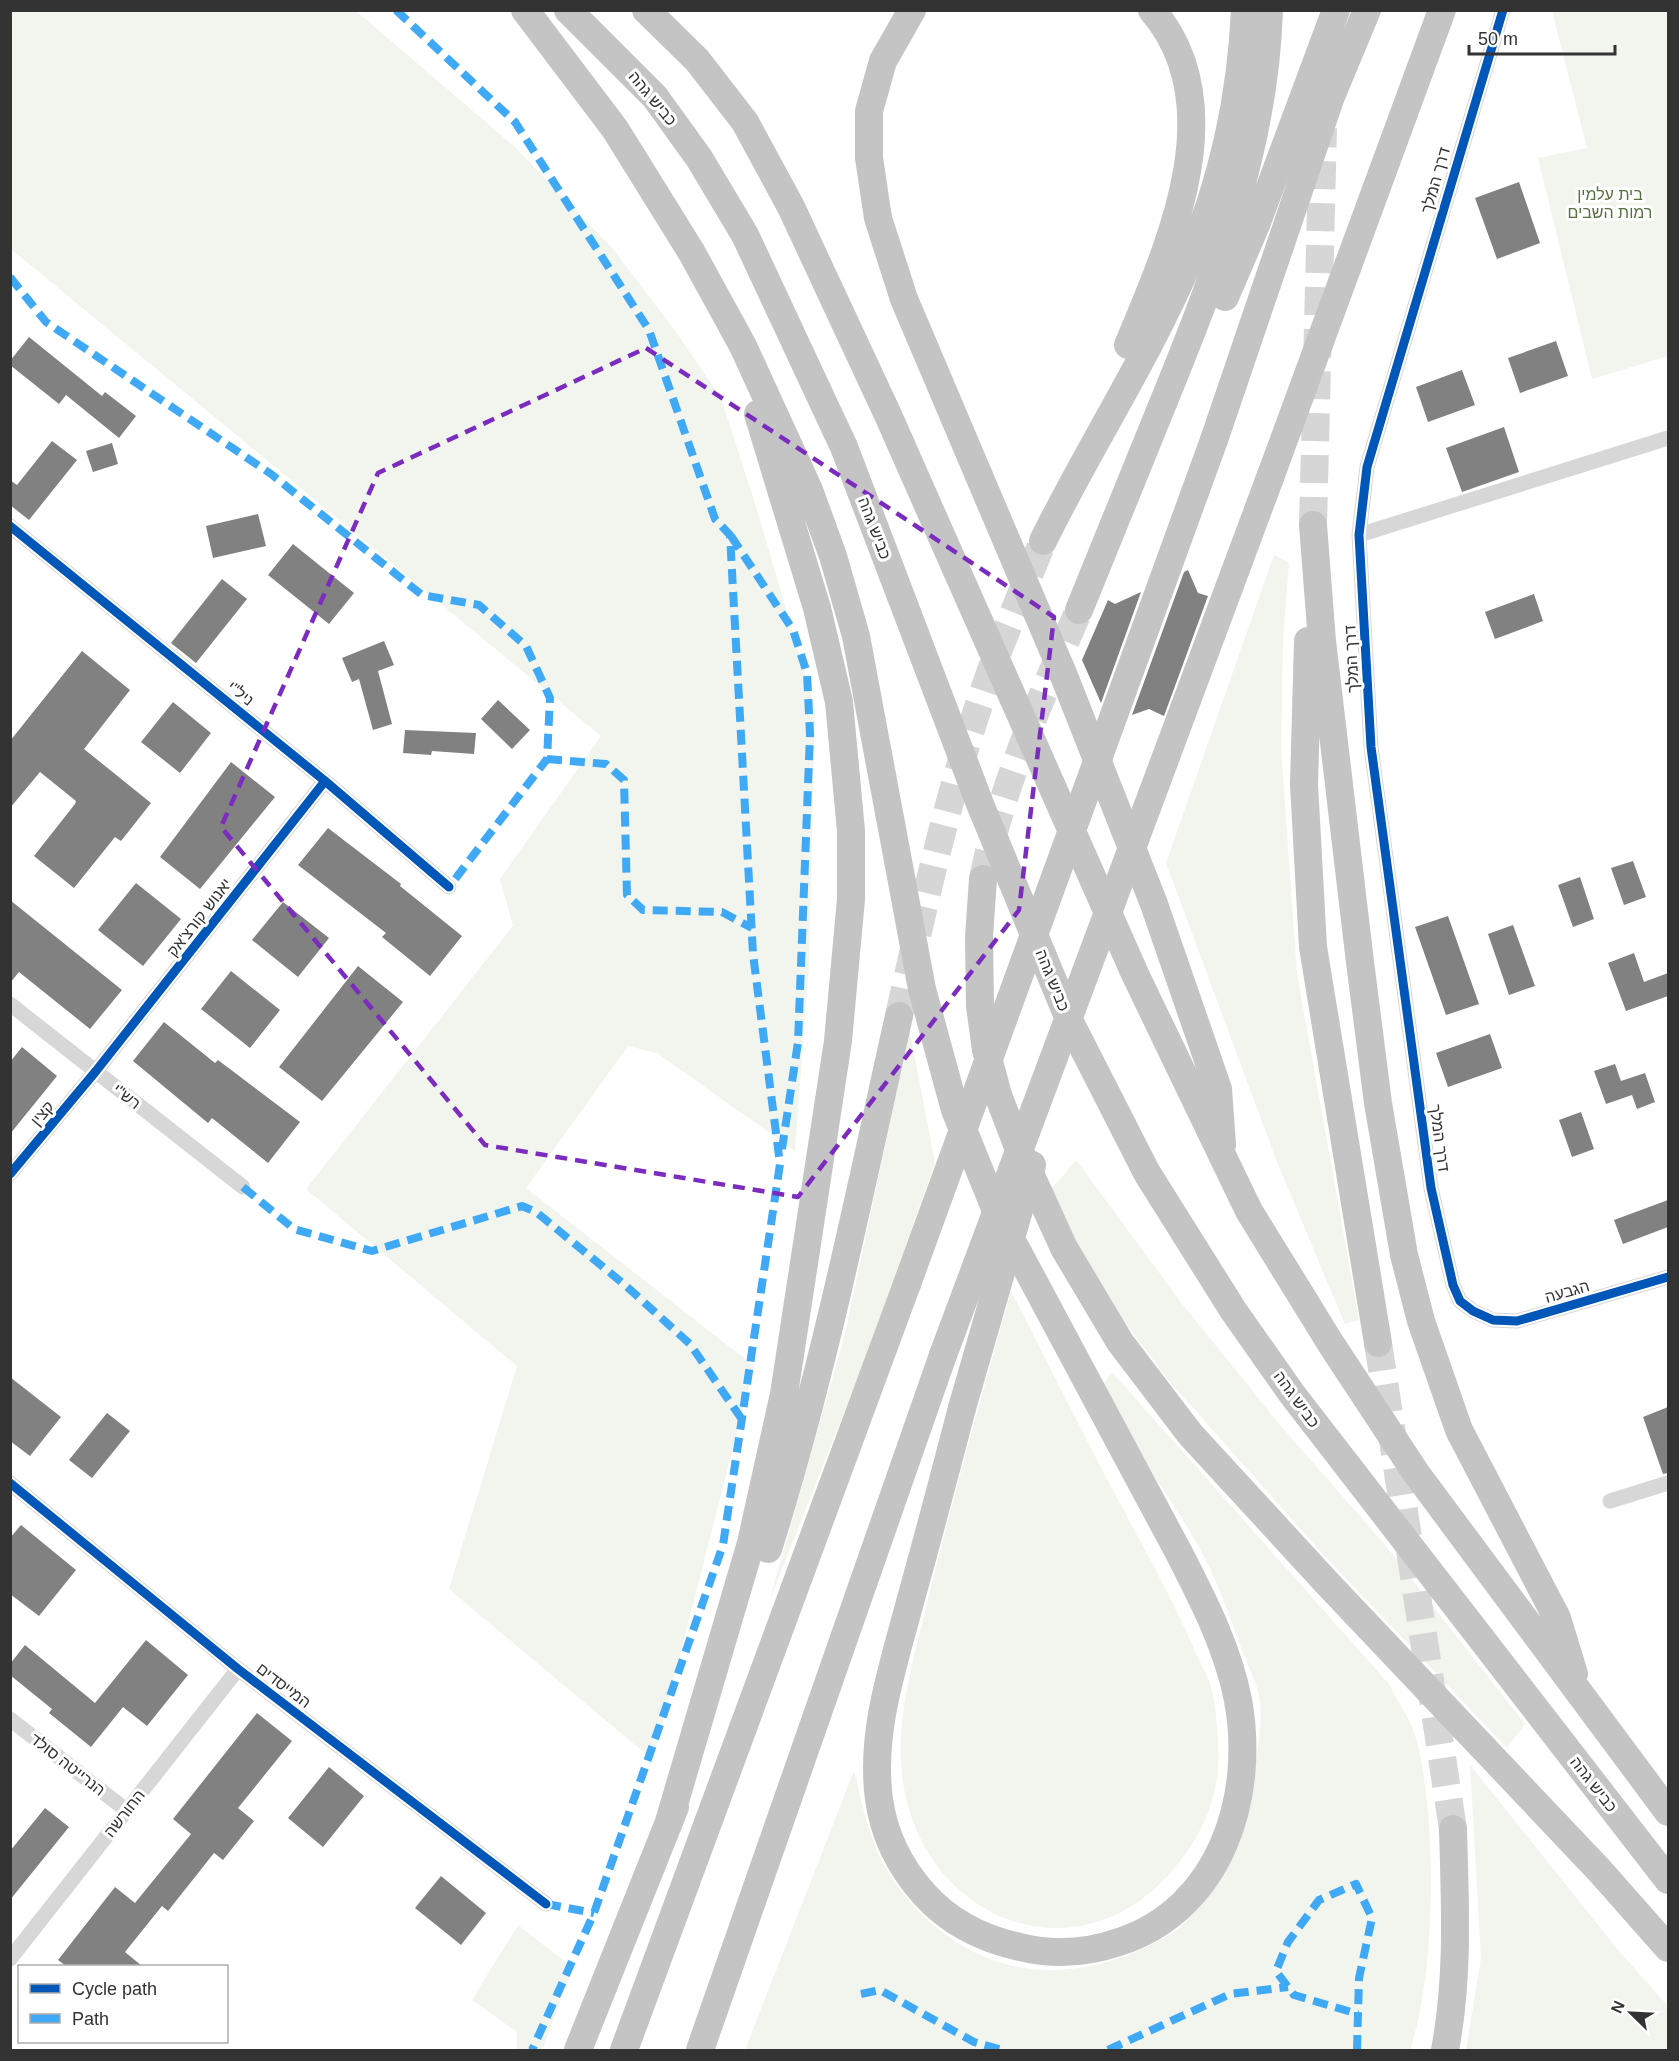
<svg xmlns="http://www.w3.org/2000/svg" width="1679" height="2061" font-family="Arial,'Noto Sans Hebrew',sans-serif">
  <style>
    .green { fill: #f1f5ed }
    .building { fill: #818181 }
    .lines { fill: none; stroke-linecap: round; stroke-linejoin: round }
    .highway-tunnel { stroke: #d6d6d6; stroke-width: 28; stroke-dasharray: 28 14; stroke-linecap: butt }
    .street { stroke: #d7d7d7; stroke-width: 15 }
    .highway { stroke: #c4c4c4; stroke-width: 28 }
    .highway-bridge { stroke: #c4c4c4; stroke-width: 28 }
    .quiet { stroke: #3fa9f5; stroke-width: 8; stroke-dasharray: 15 8; stroke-linecap: butt }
    .cycleway-casing { stroke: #fff; stroke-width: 13 }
    .cycleway { stroke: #0057b8; stroke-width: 9 }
    .marked { fill: none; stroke: #7b2cbf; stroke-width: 4.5; stroke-dasharray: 12 8; stroke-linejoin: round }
    .labels { text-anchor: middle; stroke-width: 6; stroke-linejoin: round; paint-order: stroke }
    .street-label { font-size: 16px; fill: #333; stroke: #fff }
    .park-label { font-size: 16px; fill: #56703f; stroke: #fff }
  </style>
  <rect width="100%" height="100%" fill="#fff"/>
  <path class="green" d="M 10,11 L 356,11 L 515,147 L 613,249 L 676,332 L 721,398 L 757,510 L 815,708 L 809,963 L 795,1151 L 657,1053 L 628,1046 L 526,1188 L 754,1366 L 653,1760 L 449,1589 L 517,1366 L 306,1189 L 513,926 L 500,879 L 601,736 L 11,249 Z
    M 1552,11 L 1668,11 L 1668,356 L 1592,379 L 1538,158 L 1587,148 Z
    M 1274,555 L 1289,563 L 1283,639 L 1281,748 L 1297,974 L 1359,1320 L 1345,1324 L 1277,1162 L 1166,863 Z
    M 908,1022 L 935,1163 L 867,1354 L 769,1602 L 845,1334 L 890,1123 Z
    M 1076,1160 L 1183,1305 L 1280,1425 L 1386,1546 L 1525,1724 L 1507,1748 L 1321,1552 L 1170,1382 L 1112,1306 L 1085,1262 L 1049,1192 Z
    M 1011,1291 C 1046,1359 1079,1427 1115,1494 C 1142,1545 1171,1596 1194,1649 C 1200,1663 1209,1677 1212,1691 C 1216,1708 1217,1727 1218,1744 C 1221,1786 1208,1824 1183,1857 C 1085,1992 910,1920 901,1763 C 898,1705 917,1647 930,1591 C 955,1490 983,1391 1011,1291 Z
    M 1112,1372 L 1389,1684 C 1398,1702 1412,1722 1417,1742 C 1437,1822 1436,1972 1410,2050 L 745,2050 L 854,1771 C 864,1811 872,1854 898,1887 C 954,1961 1032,1988 1120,1958 C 1140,1951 1163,1940 1180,1927 C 1217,1896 1250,1816 1255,1769 C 1258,1745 1264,1714 1258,1691 C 1253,1674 1245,1658 1239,1642 C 1227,1609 1215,1576 1198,1545 C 1168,1493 1131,1443 1097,1393 Z
    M 1470,1765 L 1618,1950 L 1668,2006 L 1668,2050 L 1466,2050 L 1481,1958 Z
    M 518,1925 L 573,1968 L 542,2050 L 517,2050 L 517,2032 L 472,2000 Z"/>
  <path class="building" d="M 1519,182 L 1540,243 L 1497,259 L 1475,198 Z
    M 29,337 L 102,396 L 105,392 L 136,416 L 119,438 L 66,395 L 59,404 L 10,365 L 10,361 Z
    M 1556,341 L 1568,376 L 1520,393 L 1508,358 Z
    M 1462,370 L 1475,405 L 1428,422 L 1416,387 Z
    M 1504,427 L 1519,472 L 1462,492 L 1446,448 Z
    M 52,441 L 77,460 L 29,520 L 10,505 L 10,480 L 17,485 Z
    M 112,443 L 118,464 L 93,472 L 86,451 Z
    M 258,514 L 266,546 L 213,558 L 206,526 Z
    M 293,544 L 354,593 L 329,624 L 268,575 Z
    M 1188,570 L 1198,593 L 1208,596 L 1164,716 L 1149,709 L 1132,715 L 1184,572 Z
    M 222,579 L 247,599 L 196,663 L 171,643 Z
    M 1141,592 L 1101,703 L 1082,660 L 1108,600 L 1115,604 Z
    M 1534,594 L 1543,621 L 1495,639 L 1485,612 Z
    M 384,641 L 394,665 L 378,671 L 392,724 L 373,730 L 359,679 L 352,682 L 342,658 Z
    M 82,651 L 130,690 L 84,749 L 151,803 L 121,841 L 115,837 L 74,888 L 34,856 L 75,804 L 76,801 L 40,772 L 10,808 L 10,741 Z
    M 498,700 L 530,730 L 512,749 L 481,719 Z
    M 173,702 L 211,733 L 180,773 L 141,742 Z
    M 405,730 L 476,733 L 474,754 L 432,751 L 431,755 L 403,753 Z
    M 231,762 L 275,797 L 200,889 L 160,857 Z
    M 328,828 L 401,884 L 400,886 L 462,936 L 430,976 L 382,937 L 386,933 L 298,865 Z
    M 1633,861 L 1646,897 L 1624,905 L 1611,868 Z
    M 1580,877 L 1594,919 L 1573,927 L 1558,885 Z
    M 136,883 L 181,919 L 143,966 L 98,930 Z
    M 10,900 L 122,990 L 90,1029 L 19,972 L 10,983 Z
    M 283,902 L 329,938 L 298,977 L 252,940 Z
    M 1448,916 L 1479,1004 L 1446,1015 L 1415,927 Z
    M 1513,925 L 1535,986 L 1509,995 L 1488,934 Z
    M 1634,953 L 1644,982 L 1668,973 L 1668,996 L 1626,1011 L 1608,963 Z
    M 358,966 L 403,1002 L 322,1101 L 279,1067 Z
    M 231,971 L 280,1010 L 250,1048 L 201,1009 Z
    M 164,1022 L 215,1063 L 218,1060 L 300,1122 L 268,1163 L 212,1118 L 208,1123 L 133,1061 Z
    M 1490,1034 L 1502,1068 L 1448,1087 L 1436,1053 Z
    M 22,1047 L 57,1076 L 10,1134 L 10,1062 Z
    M 1615,1064 L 1621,1081 L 1645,1073 L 1655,1102 L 1637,1109 L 1632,1095 L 1606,1104 L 1594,1071 Z
    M 1581,1112 L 1594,1149 L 1572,1157 L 1559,1120 Z
    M 1668,1200 L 1668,1227 L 1623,1244 L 1614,1220 Z
    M 10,1377 L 61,1417 L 30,1456 L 10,1441 Z
    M 1668,1407 L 1668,1473 L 1663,1474 L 1643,1417 Z
    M 107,1413 L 130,1431 L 92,1478 L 69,1460 Z
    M 21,1525 L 76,1570 L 39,1616 L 10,1594 L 10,1538 Z
    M 146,1640 L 188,1675 L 147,1726 L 123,1707 L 91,1747 L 49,1713 L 52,1709 L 10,1675 L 10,1664 L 25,1645 L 95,1703 Z
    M 257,1713 L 292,1741 L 238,1808 L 254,1821 L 223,1860 L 214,1853 L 168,1911 L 162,1906 L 125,1952 L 142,1966 L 66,1966 L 58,1960 L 115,1887 L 135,1903 L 191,1834 L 173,1819 Z
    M 329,1767 L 364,1796 L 323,1847 L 288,1818 Z
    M 45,1808 L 69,1827 L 10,1900 L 10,1851 Z
    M 441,1876 L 486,1913 L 461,1945 L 415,1908 Z"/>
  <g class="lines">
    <path class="highway-tunnel" d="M 1313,525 L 1323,128
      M 983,879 C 1002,784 1041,698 1079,610
      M 899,1016 C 921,917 943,817 974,720 C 993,659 1019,600 1043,541
      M 1378,1343 L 1453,1829"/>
    <path class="street" d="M 1503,10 L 1367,467 L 1359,535 L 1371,747 L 1431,1188 L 1453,1285 L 1460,1301 L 1473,1311 L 1493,1320 L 1517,1321 L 1668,1277
      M 10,526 L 325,781 L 449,887
      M 1359,535 L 1668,438
      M 10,1004 L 243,1187
      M 10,1174 L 96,1071 L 325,781
      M 10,1483 L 238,1669 L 546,1904
      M 1610,1501 L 1668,1483
      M 10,1719 L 126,1810
      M 10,1959 L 238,1669"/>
    <path class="highway" d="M 525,10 L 615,129 L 692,253 L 743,346 L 809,490 L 833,556 L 856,636 L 922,989 L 955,1110 L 997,1213 L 1179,1553 C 1203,1600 1228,1648 1238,1700 C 1256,1798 1220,1909 1119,1942 C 1087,1953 1052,1955 1020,1947 C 983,1939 949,1922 924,1894 C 899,1866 884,1836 879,1799 C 870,1732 893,1667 910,1602 C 928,1538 945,1473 962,1408
      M 568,10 L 655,97 L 699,158 L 745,235 L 844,447 L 980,804 L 1071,1024 L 1147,1173 L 1233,1310 L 1292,1394 L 1668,1880
      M 646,10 L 697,60 L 745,122 L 791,207 L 888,415 L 1135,974 L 1249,1211 L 1331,1344 L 1416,1473 L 1668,1812
      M 912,10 L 883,61 L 869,111 L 869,158 L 878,218 L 904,299 L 1064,676 L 1154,904 L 1218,1089 L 1222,1145
      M 1225,297 L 1256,225 L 1336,10
      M 1128,345 C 1169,247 1234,105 1152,10
      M 1214,440 L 1330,99 L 1367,10
      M 1271,475 L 1442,10
      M 1313,525 L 1322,641 L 1360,962 L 1378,1103 L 1404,1255 L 1421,1321 L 1459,1430 L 1557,1618 L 1574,1674
      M 1043,541 C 1089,447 1150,354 1190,258 C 1223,180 1241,95 1245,10
      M 1079,610 C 1109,537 1139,464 1168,391 C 1218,267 1265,146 1269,10
      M 1308,641 L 1304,784 L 1313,947 L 1378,1343
      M 983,879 L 979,937 L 980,1006 L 986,1050 L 998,1095 L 1018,1147 L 1064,1248 L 1120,1342 L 1190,1434 L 1328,1584 L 1600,1871 L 1668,1948
      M 768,1549 C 823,1375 859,1195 899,1016
      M 668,1825 L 751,1543 L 784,1394 L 838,1041 L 851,899 L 851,831 L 839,702 L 817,608 L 758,414
      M 578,2050 L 675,1807
      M 624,2050 L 907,1284
      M 700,2050 L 943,1355
      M 1445,2050 C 1459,1976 1455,1904 1453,1829"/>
    <path class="highway-bridge" d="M 907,1284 L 1214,440
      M 943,1355 L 1271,475
      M 962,1408 L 1032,1165"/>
    <path class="quiet" d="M 396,10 L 515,122 L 649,330 L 715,519 L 730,535 L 753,954 L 780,1164 L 723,1545 L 594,1913 L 532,2050
      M 10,277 L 46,322 L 271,474 L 422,595 L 479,605 L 526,646 L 550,698 L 547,759 L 449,887
      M 731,536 L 793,630 L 807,673 L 810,734 L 798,1042 L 782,1149
      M 547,759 L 606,764 L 624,780 L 627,895 L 643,910 L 722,912 L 752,928
      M 243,1187 L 294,1229 L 372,1251 L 522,1206 L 536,1212 L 625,1285 L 690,1344 L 741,1418
      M 546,1904 L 594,1913
      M 861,1994 L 880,1990 L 974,2042 L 1002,2050
      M 1108,2050 L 1230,1994 L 1288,1987
      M 1357,2050 L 1359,1978 L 1372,1918 L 1356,1884 L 1319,1900 L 1288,1942 L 1276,1971 L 1294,1995 L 1358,2014"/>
    <g class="cycleway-casing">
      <path id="cycleway" d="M 1503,10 L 1367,467 L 1359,535 L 1371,747 L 1431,1188 L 1453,1285 L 1460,1301 L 1473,1311 L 1493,1320 L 1517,1321 L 1668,1277
        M 10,526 L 325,781 L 449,887
        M 10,1174 L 96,1071 L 325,781
        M 10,1483 L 238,1669 L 546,1904"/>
    </g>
    <use href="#cycleway" class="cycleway"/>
  </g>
  <path class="marked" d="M 646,348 L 1054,617 L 1019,910 L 798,1197 L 485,1145 L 221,827 L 378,473 Z"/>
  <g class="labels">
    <g class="street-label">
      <text transform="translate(653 98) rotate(50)" y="6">כביש גהה</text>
      <text transform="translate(1435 180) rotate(-74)" y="6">דרך המלך</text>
      <text transform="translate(875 528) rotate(69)" y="6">כביש גהה</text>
      <text transform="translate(1351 659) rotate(-93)" y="6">דרך המלך</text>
      <text transform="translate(241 693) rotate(39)" y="6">ניל"י</text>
      <text transform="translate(199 917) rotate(-52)" y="6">יאנוש קורצ'אק</text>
      <text transform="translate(1053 980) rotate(68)" y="6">כביש גהה</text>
      <text transform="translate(127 1096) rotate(38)" y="6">רש"י</text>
      <text transform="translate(42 1113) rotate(-50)" y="6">קצין</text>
      <text transform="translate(1440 1138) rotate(82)" y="6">דרך המלך</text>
      <text transform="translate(1567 1291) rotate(-16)" y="6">הגבעה</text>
      <text transform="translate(1297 1399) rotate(54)" y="6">כביש גהה</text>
      <text transform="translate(284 1685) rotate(37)" y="6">המייסדים</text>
      <text transform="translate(68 1764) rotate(38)" y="6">הנרייטה סולד</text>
      <text transform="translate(1594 1784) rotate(52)" y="6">כביש גהה</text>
      <text transform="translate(124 1813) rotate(-52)" y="6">החורשה</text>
    </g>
    <g class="park-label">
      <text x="1610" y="200">בית עלמין<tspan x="1610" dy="18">רמות השבים</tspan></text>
    </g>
  </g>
  <rect width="1679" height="2061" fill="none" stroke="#333333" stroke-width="24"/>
  <rect x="18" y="1965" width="210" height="78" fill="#ffffff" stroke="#adadad" stroke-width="1.5"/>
  <rect x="30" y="1984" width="30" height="9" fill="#0057b8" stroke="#adadad" stroke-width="1.5"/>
  <text x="72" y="1995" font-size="18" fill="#333333">Cycle path</text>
  <rect x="30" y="2014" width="30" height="9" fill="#3fa9f5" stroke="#adadad" stroke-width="1.5"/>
  <text x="72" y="2025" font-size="18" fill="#333333">Path</text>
  <g transform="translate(1631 2013) rotate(294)" stroke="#ffffff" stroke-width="4.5" paint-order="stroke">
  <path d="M0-4.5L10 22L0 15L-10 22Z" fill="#333333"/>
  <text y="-9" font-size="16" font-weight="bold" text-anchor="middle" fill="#333333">N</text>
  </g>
  <path d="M1469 45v9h146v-9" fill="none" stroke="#333333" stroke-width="3"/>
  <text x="1478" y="45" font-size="18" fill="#333333" stroke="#ffffff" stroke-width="4.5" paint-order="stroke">50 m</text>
</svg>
